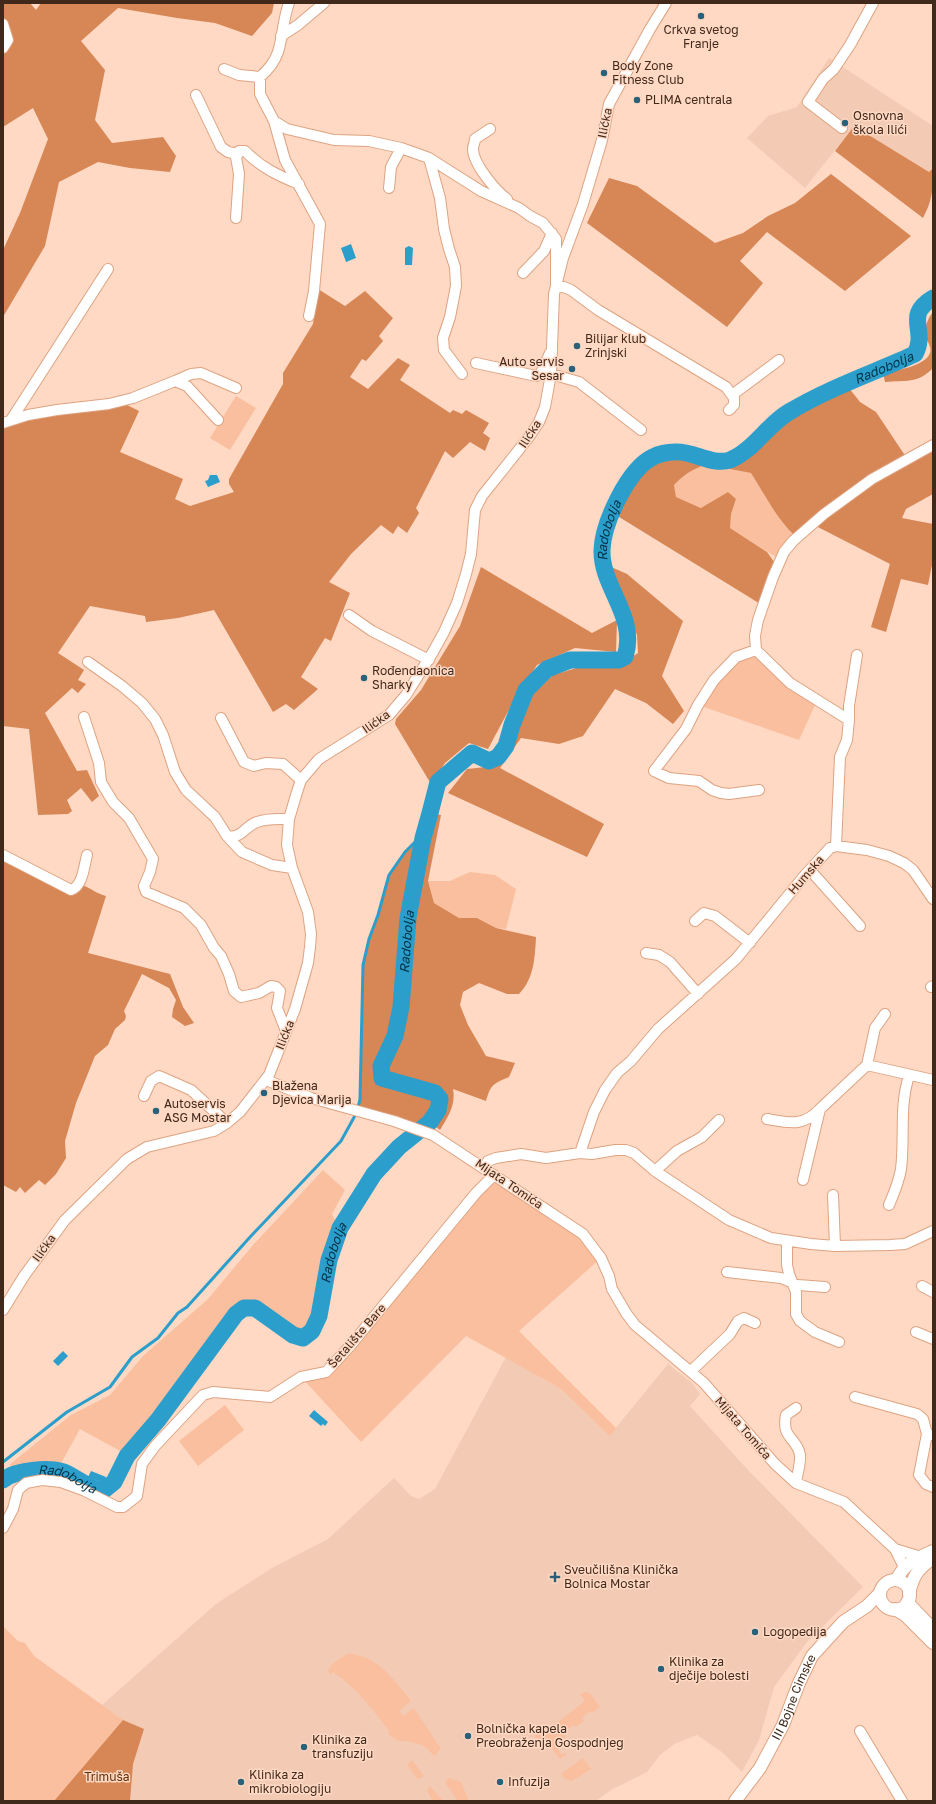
<svg xmlns="http://www.w3.org/2000/svg" width="936" height="1804" font-family="'Golos Text',sans-serif">
  <style>
    .built { fill: #f3cab3 }
    .green { fill: #fabf9e }
    .forest { fill: #d78655 }
    .water { fill: #2b9ecc }
    .lines { fill: none; stroke-linecap: round; stroke-linejoin: round }
    .stream { stroke: #2b9ecc; stroke-width: 3 }
    .river { stroke: #2b9ecc; stroke-width: 17 }
    .minor-casing { stroke: #dea381; stroke-width: 12 }
    .tertiary-casing { stroke: #dea381; stroke-width: 14 }
    .minor { stroke: #fff; stroke-width: 10 }
    .tertiary { stroke: #fff; stroke-width: 12 }
    .poi-dot { fill: #29617b; stroke: #ffd9c4; stroke-width: 1.5 }
    .labels { text-anchor: middle; stroke-width: 3; stroke-linejoin: round; paint-order: stroke }
    .poi-label { font-size: 12px; fill: #40291b; stroke: #ffd9c4; text-anchor: start }
    .street-label { font-size: 12px; fill: #40291b; stroke: #ffd9c4 }
    .park-label { font-size: 12px; fill: #612d06; stroke: #ffd9c4 }
    .water-label { font-size: 13px; font-style: italic; fill: #013346; stroke: #ffd9c4 }
  </style>
  <rect width="100%" height="100%" fill="#ffd9c4"/>
  <path class="built" d="M 829,58 L 933,126 L 933,166 L 929,172 L 854,126 L 805,188 L 747,138 L 768,116 L 797,107 Z
    M 506,1357 L 560,1388 L 610,1435 L 668,1364 L 692,1383 L 700,1394 L 690,1406 L 747,1469 L 863,1587 L 807,1642 L 774,1687 L 759,1740 L 742,1772 L 722,1752 L 697,1735 L 674,1744 L 660,1755 L 647,1772 L 611,1790 L 596,1801 L 127,1801 L 126,1794 L 139,1728 L 123,1720 L 102,1705 L 216,1604 L 272,1568 L 328,1539 L 394,1478 L 411,1496 L 419,1499 L 435,1489 Z"/>
  <path class="green" d="M 236,396 L 256,408 L 230,450 L 210,438 Z
    M 721,461 L 730,469 L 751,473 C 765,495 776,518 795,536 L 776,557 L 730,528 L 731,514 L 736,499 L 728,492 L 702,508 L 676,497 L 674,485 C 690,469 700,465 721,461 Z
    M 756,650 L 817,701 L 799,740 L 698,705 L 731,663 Z
    M 470,872 L 495,875 L 516,889 L 506,929 L 496,928 L 477,918 L 459,918 L 434,903 L 428,881 L 450,881 Z
    M 323,1170 L 345,1190 L 332,1214 L 337,1224 L 327,1253 L 316,1303 L 309,1327 L 302,1332 L 294,1330 L 259,1304 L 245,1303 L 231,1314 L 124,1453 L 80,1429 L 59,1467 L 21,1468 L 9,1465 L 71,1415 L 110,1395 L 143,1356 L 208,1299 L 253,1245 Z
    M 494,1175 L 583,1234 L 601,1258 L 519,1331 L 616,1428 L 610,1436 L 560,1388 L 466,1336 L 361,1442 L 301,1377 L 321,1374 Z
    M 225,1405 L 244,1430 L 198,1466 L 179,1441 Z
    M 3,1626 L 18,1641 L 25,1643 L 34,1656 L 123,1720 L 54,1801 L 3,1801 Z
    M 347,1654 C 376,1653 395,1681 411,1701 L 399,1711 L 403,1716 L 414,1708 L 441,1749 L 434,1756 C 429,1750 424,1745 416,1743 C 403,1739 398,1745 388,1733 L 389,1731 C 373,1710 356,1687 333,1672 L 330,1675 L 328,1670 L 332,1664 Z
    M 586,1692 L 590,1693 L 600,1707 L 592,1713 L 590,1711 L 582,1718 L 584,1721 L 575,1727 L 573,1725 L 564,1732 L 567,1736 L 555,1745 L 562,1755 L 565,1753 L 566,1755 L 560,1759 L 545,1740 L 539,1744 L 535,1736 L 535,1730 L 538,1726 L 544,1733 L 585,1701 L 580,1694 Z
    M 583,1758 L 591,1769 L 572,1781 L 565,1779 L 561,1774 Z
    M 412,1760 L 424,1776 L 418,1779 L 407,1765 Z
    M 448,1778 L 461,1782 L 469,1801 L 458,1801 L 445,1782 Z
    M 430,1786 L 443,1801 L 433,1801 L 427,1791 Z"/>
  <path class="forest" d="M 3,3 L 30,3 L 36,10 L 41,3 L 274,3 L 272,13 L 252,36 L 215,23 L 177,18 L 118,8 L 81,41 L 105,70 L 95,120 L 112,143 L 163,137 L 176,156 L 170,172 L 130,168 L 98,162 L 59,182 L 45,246 L 3,317 L 3,250 L 20,213 L 48,139 L 33,108 L 3,127 Z
    M 854,126 L 929,172 L 933,168 C 933,189 933,199 923,218 L 835,151 Z
    M 831,174 L 911,236 L 845,291 L 767,232 L 740,261 L 763,283 L 727,327 L 587,223 L 609,178 L 637,186 L 715,243 L 743,233 L 768,216 L 795,203 Z
    M 318,289 L 345,306 L 365,291 L 393,318 L 379,336 L 383,341 L 366,361 L 362,359 L 350,377 L 368,389 L 398,358 L 410,365 L 400,380 L 450,413 L 453,410 L 462,414 L 466,410 L 489,423 L 483,433 L 490,438 L 485,451 L 470,442 L 453,458 L 445,451 L 416,508 L 419,513 L 407,533 L 398,526 L 393,534 L 381,525 L 351,554 L 329,582 L 350,593 L 331,641 L 325,638 L 301,677 L 318,689 L 294,710 L 286,704 L 273,712 L 214,610 L 178,618 L 146,622 L 145,616 L 90,606 L 58,653 L 84,670 L 78,680 L 86,684 L 78,693 L 72,688 L 45,713 L 77,771 L 87,770 L 99,796 L 92,802 L 81,788 L 67,800 L 72,811 L 68,814 L 38,815 L 29,729 L 3,726 L 3,423 L 115,399 L 139,411 L 120,452 L 183,479 L 175,499 L 190,506 L 234,492 L 229,484 L 229,479 L 283,384 L 283,373 L 313,324 Z
    M 933,312 L 933,368 C 918,384 905,380 885,382 L 883,373 C 894,371 926,366 930,353 C 932,347 928,343 926,338 C 924,329 927,319 933,312 Z
    M 845,383 L 860,402 L 876,412 L 908,460 L 933,445 L 933,494 L 906,509 L 902,518 L 933,524 L 933,560 L 928,585 L 901,579 L 886,632 L 871,627 L 890,564 L 812,524 L 795,536 C 776,518 765,495 751,473 L 730,469 L 721,461 C 699,466 690,469 674,485 L 676,497 L 701,508 L 728,492 L 736,499 L 731,514 L 730,528 L 767,552 L 777,566 L 762,605 L 611,512 L 632,475 L 653,457 L 675,452 L 721,461 L 731,460 L 746,449 L 787,413 L 833,388 Z
    M 609,566 L 627,574 L 683,621 L 662,676 L 684,711 L 673,724 L 646,703 L 615,689 L 583,736 L 559,744 L 521,738 L 500,768 L 604,824 L 587,857 L 448,793 L 467,769 L 486,767 L 500,761 L 516,735 L 532,695 L 553,675 L 583,666 L 618,666 L 638,653 L 637,635 Z
    M 481,567 L 592,633 L 617,620 L 616,652 L 575,648 L 537,665 L 513,702 L 488,749 L 469,743 L 445,763 L 431,784 L 395,724 L 396,719 L 421,690 L 460,626 Z
    M 430,813 L 441,815 L 428,881 L 434,903 L 459,918 L 477,918 L 496,928 L 536,937 C 535,957 534,979 519,994 L 507,994 L 479,983 L 463,992 L 460,1005 L 468,1025 L 486,1056 L 515,1063 L 509,1077 C 493,1084 491,1084 486,1101 L 453,1089 C 456,1105 448,1117 440,1130 L 430,1122 L 423,1128 L 416,1122 L 405,1125 L 358,1108 L 360,1099 L 361,1078 L 363,965 L 369,939 L 378,915 L 389,875 L 405,852 L 423,838 Z
    M 3,855 L 71,890 L 82,885 C 91,888 97,894 106,896 L 88,953 L 170,974 L 183,1007 L 194,1023 L 185,1026 L 172,1017 L 173,1009 L 176,1000 L 169,988 L 142,974 L 124,1011 L 126,1016 L 125,1020 L 115,1029 L 108,1045 L 95,1056 L 76,1103 L 65,1141 L 66,1158 L 56,1174 L 45,1185 L 39,1180 L 25,1193 L 20,1187 L 16,1192 L 3,1185 Z
    M 123,1720 L 144,1729 L 133,1764 L 130,1801 L 54,1801 Z"/>
  <path class="water" d="M 351,244 L 356,258 L 346,262 L 341,248 Z
    M 409,246 L 413,248 L 412,265 L 405,265 L 405,248 Z
    M 210,475 L 217,475 L 220,482 L 208,487 L 205,481 L 208,480 Z
    M 63,1351 L 68,1356 L 58,1366 L 53,1361 Z
    M 314,1410 L 328,1422 L 325,1426 L 323,1424 L 321,1426 L 309,1416 Z
    M 91,1471 L 106,1477 L 103,1483 L 88,1477 Z"/>
  <g class="lines">
    <path class="stream" d="M 3,1462 L 67,1412 L 110,1387 L 132,1357 L 158,1338 L 178,1313 L 187,1307 L 251,1236 L 341,1141 L 357,1112 L 360,1099 L 363,965 L 369,939 L 378,915 L 389,875 L 405,852 L 414,843 L 423,838"/>
    <path class="river" id="s1" d="M 3,1480 C 15,1470 49,1467 64,1472 C 78,1478 88,1489 103,1491 L 114,1482 L 127,1456 L 158,1420 L 236,1314 L 244,1308 L 255,1308 L 293,1335 L 303,1338 L 312,1331 L 319,1316 L 329,1260 L 340,1228 L 374,1174 L 399,1147 L 430,1122 L 438,1110 L 440,1099 L 435,1093 L 382,1078 L 381,1066 L 395,1036 L 401,1007 L 408,918 L 423,838 L 430,813 L 438,782 L 472,753 L 489,761 L 498,757 L 506,746 L 512,725 L 526,690 L 547,669 L 570,660 L 619,660 L 625,657 C 638,616 601,588 602,550 C 603,523 628,469 653,457 C 658,454 668,452 674,452 C 692,450 712,466 730,460 C 753,451 768,424 789,412 C 829,388 873,373 915,354 C 928,330 903,316 933,298"/>
    <g class="minor-casing">
      <path id="minor" d="M 3,24 L 8,40 L 3,48
        M 281,36 L 298,25 L 324,3
        M 224,69 L 239,75 L 260,77 C 267,71 275,61 278,52 C 283,36 283,19 289,3
        M 260,77 L 260,94 L 274,121 L 287,129 L 334,140 L 369,141 L 401,148 L 429,158 L 481,191 L 519,208 L 530,216 L 543,223 L 556,239 L 556,284 L 571,290 L 598,310 L 726,387 L 734,398 L 734,405 L 729,410
        M 196,95 L 221,147 L 228,152 L 238,154
        M 274,121 L 285,160 L 320,224 L 314,291 L 309,316
        M 842,128 L 808,102 L 823,79 L 834,69 L 850,45 L 873,3
        M 490,129 L 475,139 C 475,142 473,146 473,149 C 473,164 496,191 507,199
        M 429,158 L 440,198 L 444,229 L 449,249 L 455,267 L 456,286 L 450,317 L 443,338 L 444,350 L 462,374
        M 389,188 L 391,167 L 401,148
        M 236,218 L 239,174 L 236,157 L 239,151 L 245,151 C 260,167 279,176 299,184
        M 523,273 L 544,251 L 552,233
        M 476,363 L 536,376 L 541,373 L 550,353
        M 551,374 L 579,382 L 641,430
        M 732,395 L 779,360
        M 11,420 L 108,269
        M 218,420 L 187,386 L 175,381 L 191,374 L 201,373 L 236,388
        M 3,423 L 28,415 L 57,410 L 109,404 L 133,398 L 175,381
        M 349,615 L 372,631 L 429,660
        M 756,650 L 790,683 L 849,720 L 847,740 L 840,757 L 836,846
        M 88,662 L 122,686 L 142,703 L 155,719 L 163,735 L 175,772 L 186,790 L 215,817 L 227,836 L 242,852 L 272,865 L 292,868
        M 84,717 L 99,763 L 101,782 L 113,802 L 129,818 L 153,859 L 150,872 L 144,886 L 146,892 L 184,908 L 201,925 L 214,948 L 221,956 L 229,974 L 234,991 L 241,997 L 259,993 L 271,986 L 276,987 L 280,991 L 277,1008 L 286,1031
        M 221,718 L 244,762 L 254,766 L 266,763 L 283,764 L 301,780
        M 849,720 L 849,706 L 857,655
        M 759,790 L 729,794 L 721,793 L 712,790 L 699,781 L 669,778 L 654,771 L 686,729 L 698,705 L 714,680 L 736,657 L 756,650 L 755,636 L 758,620 L 773,577 L 784,552 L 793,541 L 824,514 L 872,479 L 933,445
        M 227,836 C 242,839 245,826 257,822 C 267,818 278,819 289,819
        M 3,855 L 71,890 C 83,886 84,866 87,855
        M 810,870 L 860,926
        M 695,921 L 704,913 L 715,916 L 750,943
        M 646,953 L 659,955 L 670,962 L 698,994
        M 931,987 L 933,986
        M 867,1065 L 933,1080
        M 266,1080 L 311,1098 L 394,1121 L 433,1135 L 583,1234 L 601,1258 L 609,1276 L 612,1289 L 626,1313 L 635,1325 L 704,1383 L 775,1464 L 796,1483 L 844,1502 L 895,1549
        M 144,1096 L 151,1081 L 159,1076 L 191,1090 L 227,1123
        M 767,1119 C 790,1123 803,1127 820,1109
        M 580,1153 L 594,1112 L 605,1090 L 617,1073 L 631,1061 L 658,1029 L 736,959 L 805,875 L 830,848 L 836,846 L 867,850 L 889,856 L 904,863 L 913,870 L 933,899
        M 484,1168 L 488,1161 L 496,1158 L 521,1154 L 546,1158 L 580,1153 L 592,1154 L 615,1150 L 626,1150 L 634,1153 L 655,1171 L 729,1220 L 771,1238 L 811,1244 L 835,1246 L 890,1245 L 905,1244 L 933,1231
        M 655,1171 L 677,1151 L 702,1137 L 719,1120
        M 803,1180 L 820,1109 L 867,1065 L 875,1028 L 885,1014
        M 833,1195 L 835,1246
        M 889,1205 C 894,1193 899,1182 901,1169 C 905,1138 899,1106 909,1076
        M 787,1241 L 787,1265 L 789,1274 L 796,1292 L 796,1314 L 800,1321 L 815,1332 L 839,1342
        M 727,1272 L 781,1278 L 798,1285 L 825,1287
        M 922,1286 L 933,1292
        M 3,1310 L 24,1276 L 65,1220 L 127,1159 L 147,1147 L 214,1131 L 227,1123 L 240,1112 L 269,1075 L 295,1009 L 308,963 L 310,947 L 311,934 L 308,912 L 292,868 L 287,845 L 289,819 L 297,792 L 301,780 L 319,759 L 389,715 L 406,695 L 433,652 L 444,632 L 457,603 L 466,574 L 471,554 L 475,510 L 482,496 L 529,437 L 539,422 L 545,407 L 551,374 L 554,294 L 563,258 L 583,204 L 602,140 L 609,104 L 650,29 L 666,3
        M 916,1332 L 933,1339
        M 691,1371 L 730,1334 L 738,1321 L 744,1318 L 755,1323
        M 855,1397 L 917,1414 L 923,1419 L 927,1434 L 933,1435
        M 927,1434 L 919,1475 L 926,1484 L 933,1487
        M 796,1483 C 797,1475 801,1463 800,1455 C 797,1437 781,1439 786,1415 L 796,1408
        M 3,1528 L 13,1509 L 18,1490 L 26,1483 L 42,1480 L 61,1482 L 83,1490 L 117,1507 L 123,1507 L 137,1496 L 142,1464 L 155,1446 L 203,1395 L 213,1392 L 270,1397 L 301,1377 L 326,1372 L 350,1346 L 476,1193 L 494,1175
        M 904,1567 L 895,1549 L 918,1556
        M 860,1731 L 902,1801"/>
    </g>
    <g class="tertiary-casing">
      <g id="tertiary">
        <path d="M 896,1580 C 906,1562 915,1559 933,1551"/>
        <circle cx="895" cy="1595" r="15"/>
        <path d="M 909,1594 C 913,1575 918,1569 933,1558"/>
        <path d="M 907,1602 L 933,1629"/>
        <path d="M 895,1609 L 905,1615 L 933,1643"/>
        <path id="s2" d="M 735,1801 L 760,1768 L 783,1725 L 799,1683 L 812,1656 L 843,1622 L 867,1606 L 880,1593"/>
      </g>
    </g>
    <use href="#minor" class="minor"/>
    <use href="#tertiary" class="tertiary"/>
  </g>
  <g class="poi-dot">
    <circle cx="701" cy="16" r="4"/>
    <circle cx="604" cy="73" r="4"/>
    <circle cx="637" cy="100" r="4"/>
    <circle cx="845" cy="123" r="4"/>
    <circle cx="577" cy="346" r="4"/>
    <circle cx="572" cy="369" r="4"/>
    <circle cx="364" cy="678" r="4"/>
    <circle cx="264" cy="1093" r="4"/>
    <circle cx="156" cy="1111" r="4"/>
    <path d="M553 1571h4v4h4v4h-4v4h-4v-4h-4v-4h4z"/>
    <circle cx="755" cy="1632" r="4"/>
    <circle cx="661" cy="1669" r="4"/>
    <circle cx="468" cy="1736" r="4"/>
    <circle cx="304" cy="1747" r="4"/>
    <circle cx="241" cy="1782" r="4"/>
    <circle cx="500" cy="1782" r="4"/>
  </g>
  <g class="labels">
    <g class="poi-label">
      <text x="701" y="34" text-anchor="middle">Crkva svetog<tspan x="701" dy="14">Franje</tspan></text>
      <text x="612" y="70">Body Zone<tspan x="612" dy="14">Fitness Club</tspan></text>
      <text x="645" y="104">PLIMA centrala</text>
      <text x="853" y="120">Osnovna<tspan x="853" dy="14">škola Ilići</tspan></text>
      <text x="585" y="343">Bilijar klub<tspan x="585" dy="14">Zrinjski</tspan></text>
      <text x="564" y="366" text-anchor="end">Auto servis<tspan x="564" dy="14">Sesar</tspan></text>
      <text x="372" y="675">Rođendaonica<tspan x="372" dy="14">Sharky</tspan></text>
      <text x="272" y="1090">Blažena<tspan x="272" dy="14">Djevica Marija</tspan></text>
      <text x="164" y="1108">Autoservis<tspan x="164" dy="14">ASG Mostar</tspan></text>
      <text x="564" y="1574">Sveučilišna Klinička<tspan x="564" dy="14">Bolnica Mostar</tspan></text>
      <text x="763" y="1636">Logopedija</text>
      <text x="669" y="1666">Klinika za<tspan x="669" dy="14">dječije bolesti</tspan></text>
      <text x="476" y="1733">Bolnička kapela<tspan x="476" dy="14">Preobraženja Gospodnjeg</tspan></text>
      <text x="312" y="1744">Klinika za<tspan x="312" dy="14">transfuziju</tspan></text>
      <text x="249" y="1779">Klinika za<tspan x="249" dy="14">mikrobiologiju</tspan></text>
      <text x="508" y="1786">Infuzija</text>
    </g>
    <g class="street-label">
      <text transform="translate(605 123) rotate(-78)" y="4">Ilićka</text>
      <text transform="translate(530 434) rotate(-57)" y="4">Ilićka</text>
      <text transform="translate(376 722) rotate(-35)" y="4">Ilićka</text>
      <text transform="translate(806 875) rotate(-49)" y="4">Humska</text>
      <text transform="translate(285 1035) rotate(-68)" y="4">Ilićka</text>
      <text transform="translate(509 1184) rotate(34)" y="4">Mijata Tomića</text>
      <text transform="translate(44 1248) rotate(-54)" y="4">Ilićka</text>
      <text transform="translate(357 1336) rotate(-49)" y="4">Šetalište Bare</text>
      <text transform="translate(743 1428) rotate(49)" y="4">Mijata Tomića</text>
      <text dy="4" stroke="none"><textPath href="#s2" startOffset="120">III Bojne Cimske</textPath></text>
    </g>
    <g class="park-label">
      <text x="107" y="1781">Trimuša</text>
    </g>
    <g class="water-label">
      <text dy="5" stroke="none"><textPath href="#s1" startOffset="1796">Radobolja</textPath></text>
      <text dy="5" stroke="none"><textPath href="#s1" startOffset="1447">Radobolja</textPath></text>
      <text dy="5" stroke="none"><textPath href="#s1" startOffset="895">Radobolja</textPath></text>
      <text dy="5" stroke="none"><textPath href="#s1" startOffset="500">Radobolja</textPath></text>
      <text dy="5" stroke="none"><textPath href="#s1" startOffset="68">Radobolja</textPath></text>
    </g>
  </g>
  <rect width="936" height="1804" fill="none" stroke="#40291b" stroke-width="8"/>
</svg>
